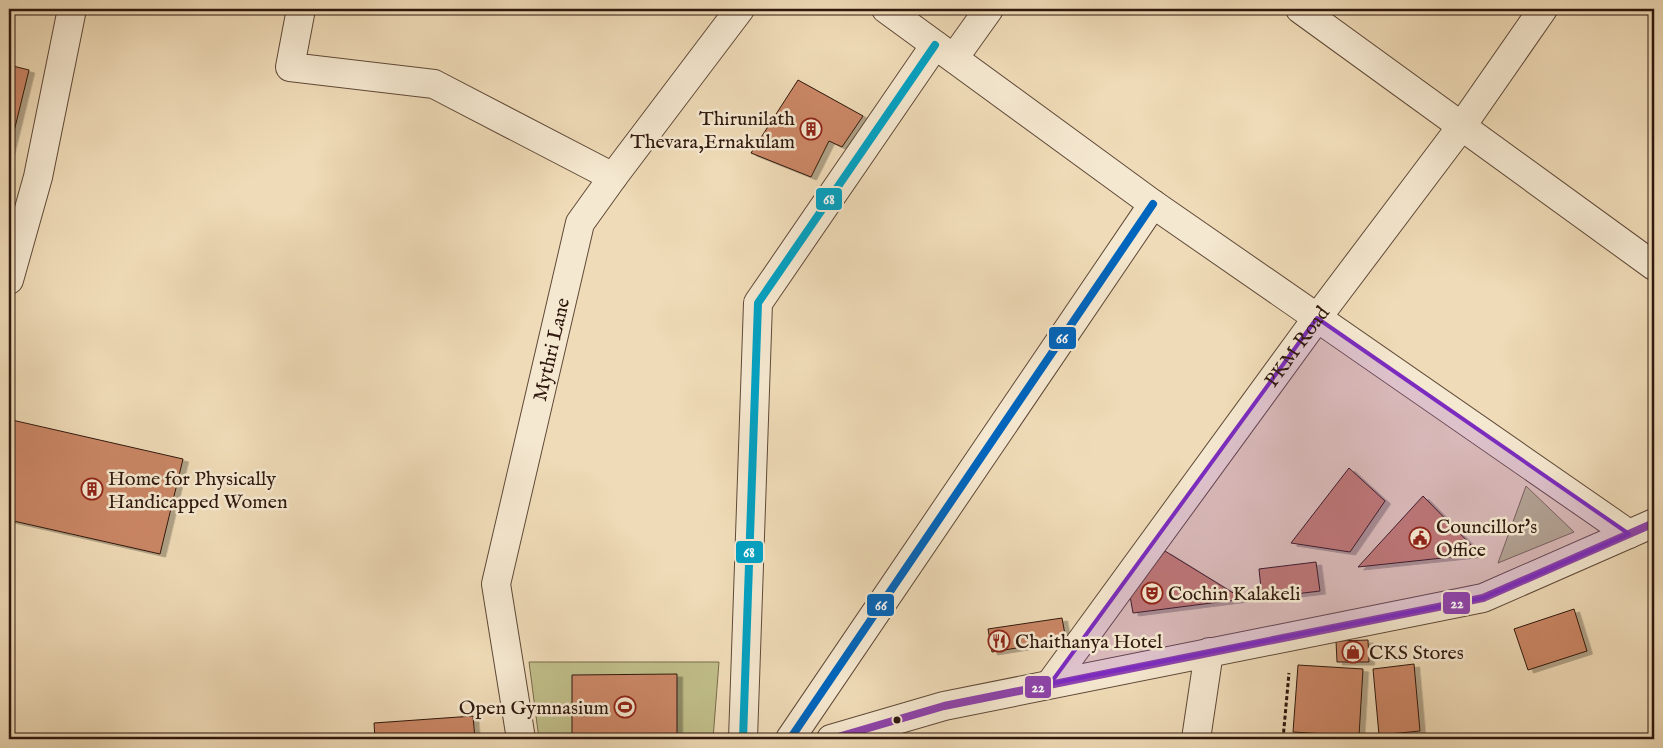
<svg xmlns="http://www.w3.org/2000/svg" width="1663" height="748" font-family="'IM FELL English',serif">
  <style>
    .green { fill: #c0be89; stroke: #786b4c }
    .building { fill: #cb8766; stroke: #2f180e; filter: url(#shadow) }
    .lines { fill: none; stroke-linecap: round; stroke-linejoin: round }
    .minor-casing { stroke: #5f4938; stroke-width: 30 }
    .path { stroke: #2f180e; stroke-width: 3; stroke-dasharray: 4 2.5; stroke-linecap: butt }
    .minor { stroke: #f5e8d0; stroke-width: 28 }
    .bus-1-casing { stroke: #f5e8d0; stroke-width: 11 }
    .bus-2-casing { stroke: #f5e8d0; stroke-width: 11 }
    .bus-3-casing { stroke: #f5e8d0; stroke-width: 11 }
    .bus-1 { stroke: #0065bd; stroke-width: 8 }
    .bus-2 { stroke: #8e44ad; stroke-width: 8 }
    .bus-3 { stroke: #02a2c4; stroke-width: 8 }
    .marked { fill: #7b2cbf; fill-opacity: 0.2; stroke: #7b2cbf; stroke-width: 4; stroke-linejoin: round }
    .bus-dot { fill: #2f180e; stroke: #f5e8d0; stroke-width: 2 }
    .labels { text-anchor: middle; stroke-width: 5; stroke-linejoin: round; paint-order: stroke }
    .poi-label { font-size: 20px; fill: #2f180e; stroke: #f5e8d0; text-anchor: start }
    .street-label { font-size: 20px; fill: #2f180e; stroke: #f5e8d0 }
    .line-badge { stroke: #f5e8d0; stroke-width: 2 }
    .badge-label { font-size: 14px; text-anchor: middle; font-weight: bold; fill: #fff }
  </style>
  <defs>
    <filter id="shadow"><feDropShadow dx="5.5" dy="3" stdDeviation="0" flood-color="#0004"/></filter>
  </defs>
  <rect width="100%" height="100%" fill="#efdbb7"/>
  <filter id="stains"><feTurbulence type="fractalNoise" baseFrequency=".004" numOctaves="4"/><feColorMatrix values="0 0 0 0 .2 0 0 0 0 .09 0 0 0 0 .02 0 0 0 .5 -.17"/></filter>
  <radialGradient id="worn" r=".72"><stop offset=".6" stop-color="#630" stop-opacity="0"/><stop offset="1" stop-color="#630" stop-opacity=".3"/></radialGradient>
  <path class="green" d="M 1526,486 L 1574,532 L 1498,563 Z
    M 529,662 L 719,662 L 713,739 L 539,739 Z"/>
  <path class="building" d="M 9,65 L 29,70 L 9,152 Z
    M 798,80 L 863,116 L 842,147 L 829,141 L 811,177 L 751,153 Z
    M 12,420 L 183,459 L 160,554 L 9,520 L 9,437 Z
    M 1349,468 L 1385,501 L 1350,552 L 1291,543 Z
    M 1423,496 L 1480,554 L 1358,567 Z
    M 1165,551 L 1243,599 L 1133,613 L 1130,596 Z
    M 1316,562 L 1320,591 L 1262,598 L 1259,569 Z
    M 1574,609 L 1587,651 L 1528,670 L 1514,629 Z
    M 1062,618 L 1066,640 L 992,652 L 988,629 Z
    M 1368,640 L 1369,662 L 1337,662 L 1336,641 Z
    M 1414,664 L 1420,731 L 1379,735 L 1373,669 Z
    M 1298,665 L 1363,669 L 1359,736 L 1293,732 Z
    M 677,674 L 677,739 L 572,739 L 572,675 Z
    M 473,716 L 475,739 L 375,739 L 374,723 Z"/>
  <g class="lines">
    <g class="minor-casing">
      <g id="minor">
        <path d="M 301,9 L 290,67 L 434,84 L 613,177"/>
        <path d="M 886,9 L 1153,204 L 1629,534"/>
        <path d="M 1300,9 L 1654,266"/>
        <path d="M 954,58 L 989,9"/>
        <path d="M 9,280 L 38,177 L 72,9"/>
        <path id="s1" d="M 1050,684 L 1317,318 L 1461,127 L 1543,9"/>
        <path id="s2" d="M 521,739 L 496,584 L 580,223 L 613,177 L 740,9"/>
        <path d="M 743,739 L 758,303 L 935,45"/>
        <path d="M 790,739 L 1153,204"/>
        <path d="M 831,739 L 944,706 L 1483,598 L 1654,523"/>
        <path d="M 1196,739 L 1209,652"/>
      </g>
    </g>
    <path class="path" d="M 1283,739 L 1289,673"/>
    <use href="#minor" class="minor"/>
    <g class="bus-1-casing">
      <path id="bus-1" d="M 790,739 L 1153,204"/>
    </g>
    <g class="bus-2-casing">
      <path id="bus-2" d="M 831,739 L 944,706 L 1483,598 L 1654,523"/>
    </g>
    <g class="bus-3-casing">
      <path id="bus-3" d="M 743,739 L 758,303 L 935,45"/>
    </g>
    <use href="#bus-1" class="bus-1"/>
    <use href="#bus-2" class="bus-2"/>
    <use href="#bus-3" class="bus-3"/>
  </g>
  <path class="marked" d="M 1317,318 L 1629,534 L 1483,598 L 1050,684 Z"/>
  <defs>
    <g id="building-ring" transform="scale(1.125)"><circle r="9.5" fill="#f5e8d0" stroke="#8f2418" stroke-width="1.5"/><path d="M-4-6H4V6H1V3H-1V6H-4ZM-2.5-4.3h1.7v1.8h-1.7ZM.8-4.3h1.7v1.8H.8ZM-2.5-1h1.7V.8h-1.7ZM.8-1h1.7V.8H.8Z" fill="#8f2418"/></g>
    <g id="civic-ring" transform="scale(1.125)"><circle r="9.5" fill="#f5e8d0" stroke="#8f2418" stroke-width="1.5"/><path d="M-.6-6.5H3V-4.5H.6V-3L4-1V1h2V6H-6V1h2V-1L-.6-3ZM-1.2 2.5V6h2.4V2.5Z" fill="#8f2418"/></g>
    <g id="theatre-ring" transform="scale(1.125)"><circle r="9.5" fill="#f5e8d0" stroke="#8f2418" stroke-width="1.5"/><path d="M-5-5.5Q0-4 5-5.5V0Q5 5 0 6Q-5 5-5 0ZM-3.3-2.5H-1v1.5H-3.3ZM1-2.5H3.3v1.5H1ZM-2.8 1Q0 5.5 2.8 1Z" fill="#8f2418"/></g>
    <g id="restaurant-ring" transform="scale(1.125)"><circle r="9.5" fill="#f5e8d0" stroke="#8f2418" stroke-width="1.5"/><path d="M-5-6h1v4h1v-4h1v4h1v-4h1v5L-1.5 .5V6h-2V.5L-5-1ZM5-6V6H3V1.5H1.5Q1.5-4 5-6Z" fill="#8f2418"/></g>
    <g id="shop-ring" transform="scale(1.125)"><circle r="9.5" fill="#f5e8d0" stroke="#8f2418" stroke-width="1.5"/><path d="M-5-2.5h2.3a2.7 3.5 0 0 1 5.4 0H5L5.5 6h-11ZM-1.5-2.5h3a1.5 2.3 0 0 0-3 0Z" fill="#8f2418"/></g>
    <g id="stadium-ring" transform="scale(1.125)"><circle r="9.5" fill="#f5e8d0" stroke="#8f2418" stroke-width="1.5"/><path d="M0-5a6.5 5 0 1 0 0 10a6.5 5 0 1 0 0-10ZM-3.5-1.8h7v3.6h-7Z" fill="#8f2418"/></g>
  </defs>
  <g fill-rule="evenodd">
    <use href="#building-ring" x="811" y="129"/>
    <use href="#building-ring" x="92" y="489"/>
    <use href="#civic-ring" x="1420" y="538"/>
    <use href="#theatre-ring" x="1152" y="593"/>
    <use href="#restaurant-ring" x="999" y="641"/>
    <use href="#shop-ring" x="1353" y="652"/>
    <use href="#stadium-ring" x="625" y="707"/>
  </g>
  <circle class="bus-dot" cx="897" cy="720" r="4.5"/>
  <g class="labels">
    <g class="poi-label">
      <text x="795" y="125" text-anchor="end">Thirunilath<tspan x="795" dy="23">Thevara,Ernakulam</tspan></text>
      <text x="108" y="485">Home for Physically<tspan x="108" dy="23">Handicapped Women</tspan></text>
      <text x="1436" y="533">Councillor's<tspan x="1436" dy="23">Office</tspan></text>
      <text x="1168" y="600">Cochin Kalakeli</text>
      <text x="1015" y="648">Chaithanya Hotel</text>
      <text x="1369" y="659">CKS Stores</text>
      <text x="609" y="714" text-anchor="end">Open Gymnasium</text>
    </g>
    <g class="street-label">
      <text dy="7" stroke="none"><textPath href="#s1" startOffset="418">PKM Road</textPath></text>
      <text dy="7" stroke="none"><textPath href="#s2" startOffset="398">Mythri Lane</textPath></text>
    </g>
  </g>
  <g class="line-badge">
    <rect x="815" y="187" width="28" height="24" rx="5" fill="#02a2c4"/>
    <rect x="1048" y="326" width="29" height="24" rx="5" fill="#0065bd"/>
    <rect x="735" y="540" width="29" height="24" rx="5" fill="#02a2c4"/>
    <rect x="1442" y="591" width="29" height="24" rx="5" fill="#8e44ad"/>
    <rect x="866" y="593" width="29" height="24" rx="5" fill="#0065bd"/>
    <rect x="1024" y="675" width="28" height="24" rx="5" fill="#8e44ad"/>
  </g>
  <g class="badge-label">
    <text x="829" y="204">68</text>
    <text x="1062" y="343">66</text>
    <text x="749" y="557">68</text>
    <text x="1457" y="608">22</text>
    <text x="881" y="610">66</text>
    <text x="1038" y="692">22</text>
  </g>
  <rect width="1663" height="748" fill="none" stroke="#efdbb7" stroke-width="30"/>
  <rect x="10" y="10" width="1643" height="728" fill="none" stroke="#2f180e" stroke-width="2.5"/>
  <rect x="15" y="15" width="1633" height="718" fill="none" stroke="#2f180e"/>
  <rect width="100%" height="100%" filter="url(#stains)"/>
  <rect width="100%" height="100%" fill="url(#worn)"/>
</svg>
